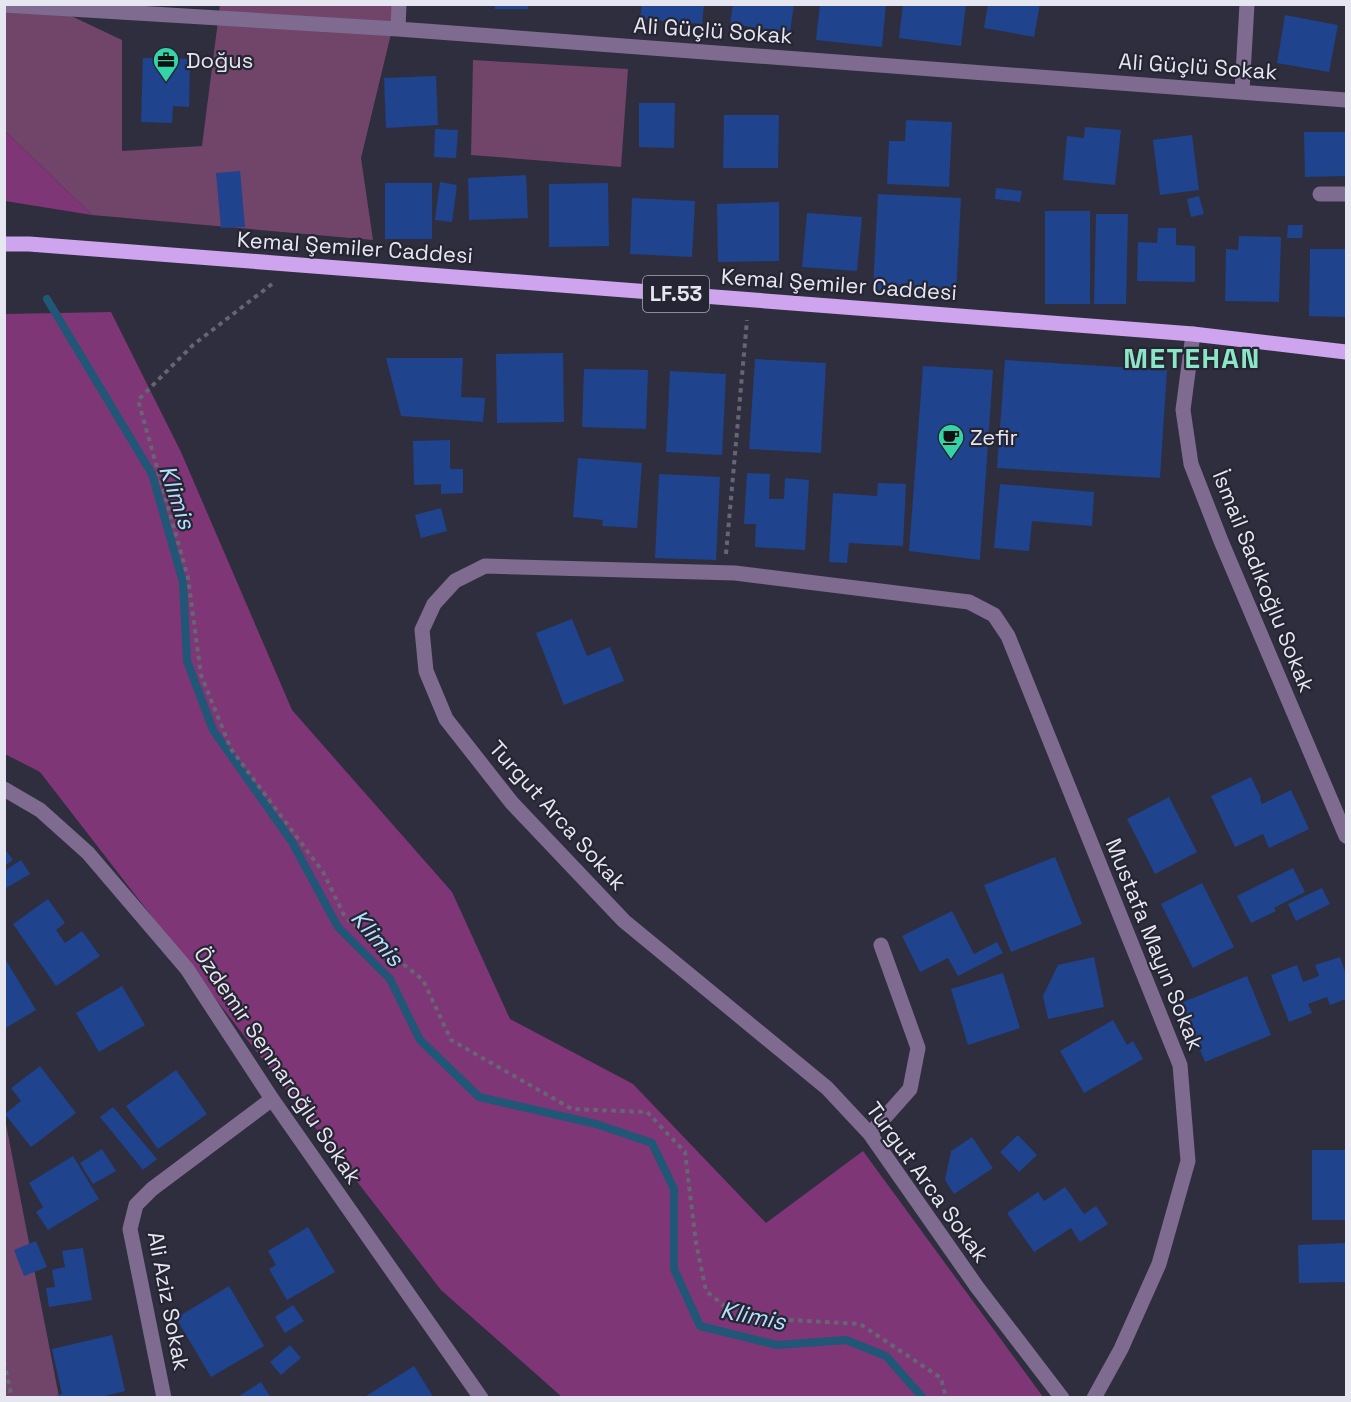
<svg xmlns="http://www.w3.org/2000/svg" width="1351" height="1402" font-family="'Space Grotesk',sans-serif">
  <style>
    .green { fill: #71446a }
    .forest { fill: #7f3676 }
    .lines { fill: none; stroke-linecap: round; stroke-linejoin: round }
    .stream { stroke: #205676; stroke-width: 8 }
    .building { fill: #1f438d }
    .path { stroke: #666574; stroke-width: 4; stroke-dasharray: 4.5 4.5; stroke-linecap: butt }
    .minor { stroke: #7f6b8f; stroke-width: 15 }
    .major { stroke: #cda4ed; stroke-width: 15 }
    .labels { text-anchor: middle; stroke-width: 4.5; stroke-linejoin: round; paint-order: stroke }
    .shield { fill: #252533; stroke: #acacb7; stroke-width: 1.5 }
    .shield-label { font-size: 21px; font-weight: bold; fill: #e6e6f0 }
    .street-label { font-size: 22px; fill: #e6e6f0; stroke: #252533 }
    .poi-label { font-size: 22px; fill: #e6e6f0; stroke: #252533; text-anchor: start }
    .water-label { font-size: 24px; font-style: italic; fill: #b2dffe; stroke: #252533 }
    .district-label { font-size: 28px; font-weight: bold; letter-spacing: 1.5px; fill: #8be6c5; stroke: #252533 }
  </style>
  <rect width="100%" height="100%" fill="#2f2e3e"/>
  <path class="green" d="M 4,5 L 48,5 L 122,40 L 122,151 L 202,146 L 220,5 L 398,5 L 361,158 L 373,240 L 92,215 L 5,131 Z
    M 473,60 L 628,69 L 621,167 L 471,155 Z
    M 5,1119 L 59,1397 L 5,1397 Z"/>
  <path class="forest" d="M 4,131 L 5,131 L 92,215 L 5,201 Z
    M 111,312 L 181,452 L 292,710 L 452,892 L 510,1019 L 633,1084 L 766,1223 L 863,1151 L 1043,1397 L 562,1397 L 441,1290 L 40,772 L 5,754 L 4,314 Z"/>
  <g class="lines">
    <path class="stream" d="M 47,299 L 152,474 L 183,582 L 187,661 L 213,730 L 292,842 L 338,927 L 390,979 L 420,1040 L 479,1097 L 596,1124 L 652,1143 L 674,1189 L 674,1269 L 700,1326 L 777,1345 L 846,1340 L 886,1356 L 923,1398"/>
  </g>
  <path class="building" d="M 495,4 L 528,4 L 528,9 L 495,9 Z
    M 642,4 L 704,4 L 702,24 L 640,19 Z
    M 733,4 L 794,4 L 790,32 L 730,24 Z
    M 820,4 L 886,4 L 882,47 L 816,40 Z
    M 903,4 L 966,4 L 961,46 L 899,38 Z
    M 988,4 L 1040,4 L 1034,37 L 984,28 Z
    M 1285,15 L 1338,25 L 1329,72 L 1277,63 Z
    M 143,58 L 190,59 L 189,107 L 173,106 L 172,123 L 141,122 Z
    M 436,76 L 438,125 L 386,128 L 384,78 Z
    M 639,103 L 675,103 L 674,148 L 639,147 Z
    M 724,115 L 779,115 L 778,168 L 723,168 Z
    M 906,120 L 952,122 L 949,187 L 887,184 L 889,141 L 905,141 Z
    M 1085,127 L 1121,130 L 1115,185 L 1063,180 L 1067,136 L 1084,138 Z
    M 435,129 L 458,130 L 456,158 L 434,157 Z
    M 1304,132 L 1346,132 L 1346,176 L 1305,177 Z
    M 1192,135 L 1199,190 L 1160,195 L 1153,140 Z
    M 240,171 L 245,227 L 221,228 L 216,173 Z
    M 526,175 L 528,218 L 469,220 L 468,178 Z
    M 440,182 L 457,185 L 452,222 L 435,220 Z
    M 385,183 L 432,183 L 432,239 L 385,239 Z
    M 608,183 L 609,246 L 549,247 L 549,184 Z
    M 996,188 L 1022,191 L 1020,202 L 995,199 Z
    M 878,194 L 961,198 L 956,294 L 873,290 Z
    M 1199,196 L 1204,214 L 1191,217 L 1187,199 Z
    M 632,198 L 695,201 L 692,257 L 630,254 Z
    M 779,202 L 779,261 L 718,262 L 717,204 Z
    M 1045,211 L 1090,211 L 1090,304 L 1045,304 Z
    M 807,213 L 862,217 L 857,271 L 802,267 Z
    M 1096,214 L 1128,214 L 1126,304 L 1094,304 Z
    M 1288,225 L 1303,225 L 1302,238 L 1287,238 Z
    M 1158,228 L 1176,228 L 1176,245 L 1195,246 L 1195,282 L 1137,281 L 1138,242 L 1157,243 Z
    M 1239,236 L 1281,237 L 1279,302 L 1225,301 L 1226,249 L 1238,250 Z
    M 1310,249 L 1346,249 L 1346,317 L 1309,316 Z
    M 563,353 L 564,422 L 497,423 L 496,354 Z
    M 386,358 L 463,358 L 461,397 L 485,398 L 483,422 L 401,416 Z
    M 755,359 L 826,363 L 821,453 L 749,449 Z
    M 1005,360 L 1167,370 L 1160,478 L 997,468 Z
    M 923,366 L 993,370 L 980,560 L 909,551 Z
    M 584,369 L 648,370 L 646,429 L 582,427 Z
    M 670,371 L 726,374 L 722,455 L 666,452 Z
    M 450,440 L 450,469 L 463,469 L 463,493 L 441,494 L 441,484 L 414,485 L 413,441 Z
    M 578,458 L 642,463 L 637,528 L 602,526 L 603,520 L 573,517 Z
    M 747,473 L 770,474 L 769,499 L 784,499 L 785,478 L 809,480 L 805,550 L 755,547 L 756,524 L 744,524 Z
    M 659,474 L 720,477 L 716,560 L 655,558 Z
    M 878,483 L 906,484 L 903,546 L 849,543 L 847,563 L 829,562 L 833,493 L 877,496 Z
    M 1000,484 L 1094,492 L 1092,526 L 1032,521 L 1029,551 L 994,548 Z
    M 441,508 L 447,531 L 421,538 L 415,515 Z
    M 572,619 L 587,656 L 610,647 L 624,681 L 564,705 L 536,633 Z
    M 1251,777 L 1261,798 L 1260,799 L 1262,804 L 1291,790 L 1309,829 L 1269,848 L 1263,834 L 1235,847 L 1211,796 Z
    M 1169,797 L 1197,852 L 1155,874 L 1127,819 Z
    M 4,848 L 13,860 L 4,866 Z
    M 1055,857 L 1082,924 L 1011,952 L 984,885 Z
    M 21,860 L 30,874 L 6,888 L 4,885 L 4,871 Z
    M 1293,868 L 1305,892 L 1274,908 L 1276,911 L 1251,923 L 1237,896 Z
    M 1202,883 L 1234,947 L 1193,968 L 1161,904 Z
    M 1322,888 L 1330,904 L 1296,921 L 1288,904 Z
    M 48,899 L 65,923 L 56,930 L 65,943 L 82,931 L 100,956 L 56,986 L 13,924 Z
    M 952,911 L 974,954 L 997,942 L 1003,953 L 958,976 L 948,958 L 920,972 L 902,936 Z
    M 4,957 L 36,1010 L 4,1029 Z
    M 1094,957 L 1104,1007 L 1048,1019 L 1043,996 L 1058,965 Z
    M 1340,957 L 1346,975 L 1346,999 L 1330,1005 L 1327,997 L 1308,1004 L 1312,1013 L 1289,1022 L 1271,975 L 1297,965 L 1303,982 L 1319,976 L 1315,965 Z
    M 1003,973 L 1020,1028 L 968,1045 L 951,989 Z
    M 1247,976 L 1271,1035 L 1205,1062 L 1181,1003 Z
    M 122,986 L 145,1025 L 99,1052 L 76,1013 Z
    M 1113,1020 L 1127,1045 L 1133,1041 L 1143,1059 L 1084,1093 L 1060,1051 Z
    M 40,1066 L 76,1113 L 31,1147 L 5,1114 L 21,1101 L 11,1088 Z
    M 176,1070 L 207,1114 L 158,1149 L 126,1106 Z
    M 113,1107 L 157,1159 L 143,1170 L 100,1117 Z
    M 1018,1135 L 1037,1155 L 1019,1172 L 1000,1152 Z
    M 972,1137 L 993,1168 L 954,1194 L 945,1180 L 951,1151 Z
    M 102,1149 L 116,1171 L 93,1184 L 80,1163 Z
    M 1312,1150 L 1346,1150 L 1346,1220 L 1312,1220 Z
    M 73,1156 L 99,1199 L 48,1230 L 36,1212 L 43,1207 L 29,1183 Z
    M 1065,1187 L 1084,1214 L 1096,1206 L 1108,1224 L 1080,1242 L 1071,1228 L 1034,1252 L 1007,1213 L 1038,1192 L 1044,1201 Z
    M 308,1227 L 335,1272 L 287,1300 L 269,1269 L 276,1265 L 268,1251 Z
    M 36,1241 L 47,1267 L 24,1276 L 14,1250 Z
    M 1346,1243 L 1346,1282 L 1299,1283 L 1298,1245 Z
    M 83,1248 L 92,1300 L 49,1307 L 46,1288 L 55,1287 L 52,1270 L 65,1267 L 62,1251 Z
    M 229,1286 L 264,1346 L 211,1377 L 176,1318 Z
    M 293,1305 L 304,1321 L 285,1333 L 275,1317 Z
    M 112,1335 L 125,1391 L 97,1398 L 50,1398 L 62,1394 L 52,1349 Z
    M 290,1345 L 301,1358 L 281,1375 L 270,1362 Z
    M 414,1366 L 434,1398 L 363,1398 Z
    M 261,1382 L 271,1398 L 236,1398 Z"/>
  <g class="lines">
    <path class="path" d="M 272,284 L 193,345 L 138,400 L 188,578 L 201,675 L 231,749 L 323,872 L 345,917 L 423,980 L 451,1040 L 572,1109 L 647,1112 L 685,1152 L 696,1243 L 706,1291 L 738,1317 L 860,1324 L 941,1378 L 946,1398
      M 726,554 L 747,320
      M 4,1362 L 12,1398"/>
    <path class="minor" d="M 4,5 L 398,29 L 1346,100
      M 398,29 L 399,4
      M 1242,91 L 1247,4
      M 1320,194 L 1346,194
      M 1193,334 L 1183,410 L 1191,464 L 1221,541 L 1346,836
      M 4,789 L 40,810 L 88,853 L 187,969 L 272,1099 L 481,1398
      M 870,1134 L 910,1089 L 918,1048 L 881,945
      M 164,1398 L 130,1229 L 136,1205 L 152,1189 L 272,1099
      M 1062,1398 L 977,1287 L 870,1134 L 827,1088 L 624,921 L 512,803 L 446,719 L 426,671 L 422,630 L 434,604 L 455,581 L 485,566 L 735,573 L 969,602 L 994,615 L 1008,636 L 1180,1065 L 1188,1161 L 1159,1264 L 1121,1349 L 1094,1398"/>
    <path class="major" d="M 4,244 L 29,244 L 1193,334 L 1346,352"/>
  </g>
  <defs>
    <g id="office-pin" transform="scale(1.35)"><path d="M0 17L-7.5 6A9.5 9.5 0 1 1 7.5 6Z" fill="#35d4a7" stroke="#252533"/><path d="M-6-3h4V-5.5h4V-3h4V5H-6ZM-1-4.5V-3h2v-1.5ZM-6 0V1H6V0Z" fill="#111"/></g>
    <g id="cafe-pin" transform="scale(1.35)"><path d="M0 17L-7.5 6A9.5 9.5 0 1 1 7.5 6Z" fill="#35d4a7" stroke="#252533"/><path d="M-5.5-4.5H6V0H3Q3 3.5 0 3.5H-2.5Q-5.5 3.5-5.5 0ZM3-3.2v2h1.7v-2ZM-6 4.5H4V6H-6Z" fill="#111"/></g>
  </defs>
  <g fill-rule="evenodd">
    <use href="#office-pin" x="166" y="60"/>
    <use href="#cafe-pin" x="951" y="437"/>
  </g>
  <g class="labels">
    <rect class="shield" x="643" y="276" width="66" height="36" rx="4.5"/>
    <g class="shield-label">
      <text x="676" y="301">LF.53</text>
    </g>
    <g class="street-label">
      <text transform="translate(713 30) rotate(4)" y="8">Ali Güçlü Sokak</text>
      <text transform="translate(1198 66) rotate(4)" y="8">Ali Güçlü Sokak</text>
      <text transform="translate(355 247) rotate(4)" y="8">Kemal Şemiler Caddesi</text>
      <text transform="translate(839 284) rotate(4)" y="8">Kemal Şemiler Caddesi</text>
      <text transform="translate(1264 581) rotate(68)" y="8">İsmail Sadıkoğlu Sokak</text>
      <text transform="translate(558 815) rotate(48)" y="8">Turgut Arca Sokak</text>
      <text transform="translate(1155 944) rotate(68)" y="8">Mustafa Mayın Sokak</text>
      <text transform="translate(278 1065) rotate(56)" y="8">Özdemir Sennaroğlu Sokak</text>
      <text transform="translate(928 1182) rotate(54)" y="8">Turgut Arca Sokak</text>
      <text transform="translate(169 1301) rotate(79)" y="8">Ali Aziz Sokak</text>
    </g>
    <g class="poi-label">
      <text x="186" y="68">Doğus</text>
      <text x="970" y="445">Zefir</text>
    </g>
    <g class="water-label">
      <text transform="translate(177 497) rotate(71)" y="8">Klimis</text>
      <text transform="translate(377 938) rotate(49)" y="8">Klimis</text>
      <text transform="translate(753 1316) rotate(11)" y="8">Klimis</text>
    </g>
    <g class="district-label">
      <text x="1192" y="368">METEHAN</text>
    </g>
  </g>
  <rect width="1351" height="1402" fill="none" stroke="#e6e6f0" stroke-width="12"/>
</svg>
